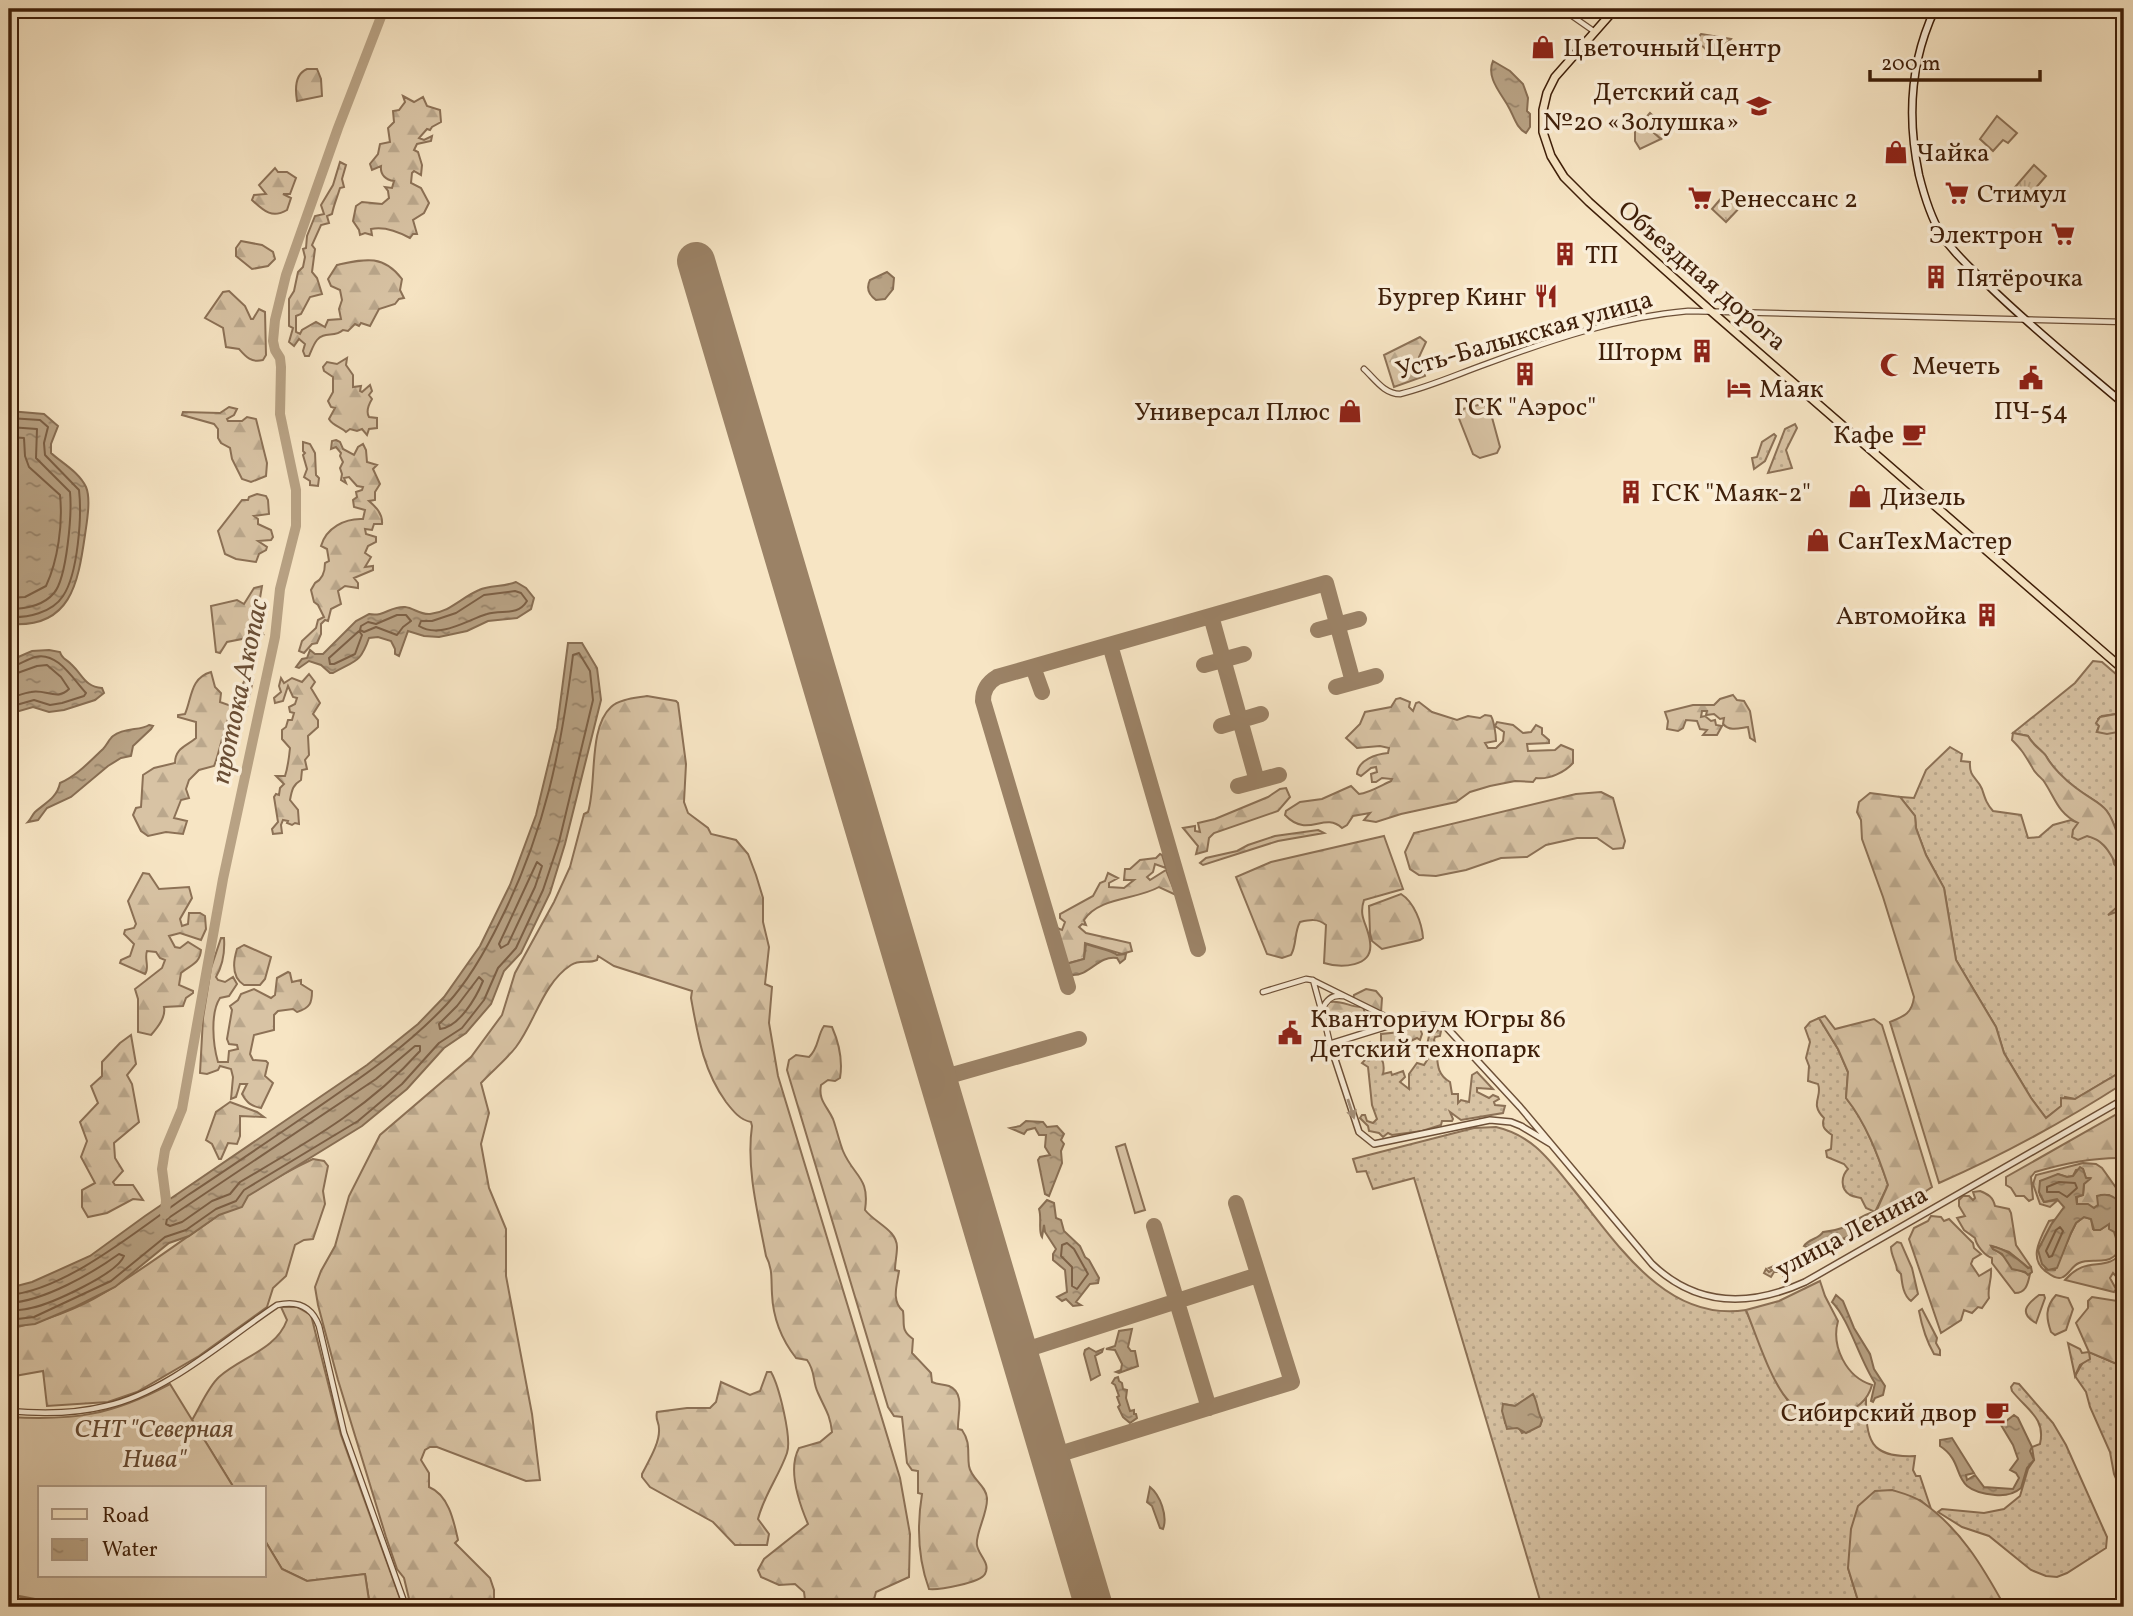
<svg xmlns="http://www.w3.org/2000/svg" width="2133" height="1616" font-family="Vollkorn,serif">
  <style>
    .grass { fill: url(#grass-dots); stroke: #8c7156; stroke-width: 2; fill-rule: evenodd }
    .forest { fill: url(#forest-firs); stroke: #8c7156; stroke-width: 2 }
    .park { fill: url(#park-tufts); stroke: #8c7156; stroke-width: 2 }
    .garden { fill: #d8c3a4; stroke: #8c7156; stroke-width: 2 }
    .water { fill: url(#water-ripples); stroke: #886e53; stroke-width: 2 }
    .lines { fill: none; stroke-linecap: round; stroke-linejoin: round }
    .shore { stroke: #7c6046; stroke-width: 2 }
    .river { stroke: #b8a284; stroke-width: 10 }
    .taxiway { stroke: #9b8266; stroke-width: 16 }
    .runway { stroke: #9b8266; stroke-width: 38 }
    .minor-casing { stroke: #6d5038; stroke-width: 7 }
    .tertiary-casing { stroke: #6d5038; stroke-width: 8 }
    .secondary-casing { stroke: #3f1f09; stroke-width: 9 }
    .primary-casing { stroke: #3f1f09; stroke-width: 10 }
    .minor { stroke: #faeed9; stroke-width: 4.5 }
    .tertiary { stroke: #faeed9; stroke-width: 5 }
    .secondary { stroke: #faeed9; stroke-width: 6 }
    .primary { stroke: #f7e5c4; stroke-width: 7 }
    .oneway { fill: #a6917b }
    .labels { text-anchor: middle; stroke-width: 7; stroke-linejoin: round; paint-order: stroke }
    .poi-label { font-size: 26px; fill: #3f1f09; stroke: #faeed9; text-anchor: start }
    .street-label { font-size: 26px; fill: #3f1f09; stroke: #faeed9 }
    .park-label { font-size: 26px; font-style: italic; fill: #654830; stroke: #faeed9 }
    .water-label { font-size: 28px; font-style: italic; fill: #694d34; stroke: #faeed9 }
  </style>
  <defs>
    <pattern id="grass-dots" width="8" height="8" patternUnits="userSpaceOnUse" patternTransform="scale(1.75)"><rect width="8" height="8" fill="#d8c3a4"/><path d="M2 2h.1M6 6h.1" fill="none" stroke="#baa78c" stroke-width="1.8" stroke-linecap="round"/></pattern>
    <pattern id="forest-firs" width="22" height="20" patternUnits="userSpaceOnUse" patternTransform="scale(1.75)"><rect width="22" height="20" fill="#d8c3a4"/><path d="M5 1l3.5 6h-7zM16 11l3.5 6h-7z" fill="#baa78c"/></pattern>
    <pattern id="park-tufts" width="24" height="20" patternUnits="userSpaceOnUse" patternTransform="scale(1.75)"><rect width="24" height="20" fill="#d8c3a4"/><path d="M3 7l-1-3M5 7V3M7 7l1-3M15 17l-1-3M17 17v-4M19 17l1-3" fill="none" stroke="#baa78c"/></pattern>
    <pattern id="water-ripples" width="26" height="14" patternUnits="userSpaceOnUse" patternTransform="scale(1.75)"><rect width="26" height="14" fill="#b8a284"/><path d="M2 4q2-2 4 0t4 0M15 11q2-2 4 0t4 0" fill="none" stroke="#97836a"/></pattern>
  </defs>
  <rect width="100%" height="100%" fill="#f7e5c4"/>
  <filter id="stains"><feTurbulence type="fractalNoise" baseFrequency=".00286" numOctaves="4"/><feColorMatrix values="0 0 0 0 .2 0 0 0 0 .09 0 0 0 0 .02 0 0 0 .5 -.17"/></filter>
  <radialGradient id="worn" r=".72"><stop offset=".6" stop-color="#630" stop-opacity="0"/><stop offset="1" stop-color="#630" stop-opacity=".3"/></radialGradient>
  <path class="grass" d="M 1795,424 L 1797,428 L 1786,450 L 1792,468 L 1768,473 L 1785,429 Z
    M 1774,434 L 1776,436 L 1765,461 L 1754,469 L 1752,458 L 1757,457 L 1762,442 Z
    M 2093,661 L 2102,662 L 2124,681 L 2124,707 L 2116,714 L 2102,716 L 2098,719 L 2099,726 L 2097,731 L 2124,720 L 2124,840 L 2118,836 C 2107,802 2101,807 2076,788 C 2065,780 2052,767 2046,756 C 2042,750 2034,746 2028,736 L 2013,733 L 2075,683 Z
    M 1950,747 L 1962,754 L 1961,761 L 1970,762 C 1969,778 1977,777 1982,789 C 1985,798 1986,803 1993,811 L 2021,815 L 2028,838 L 2039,837 L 2053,825 L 2071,820 L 2079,823 L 2087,836 L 2098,839 L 2112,854 L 2114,864 L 2124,875 L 2124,901 L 2108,915 L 2124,909 L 2124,1070 L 2075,1099 L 2065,1097 L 2062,1106 L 2046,1118 L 2031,1098 L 2004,1053 L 1996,1027 L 1956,960 L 1944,888 L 1926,855 L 1916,828 L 1915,816 L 1900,797 L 1914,798 L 1926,770 Z
    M 1819,1018 L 1838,1049 L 1848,1072 L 1846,1098 C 1866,1123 1878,1155 1888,1185 L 1875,1212 L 1866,1208 L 1861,1198 C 1858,1197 1854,1197 1850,1195 C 1840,1189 1841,1176 1848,1169 L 1844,1164 L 1827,1157 L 1826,1151 L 1831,1149 L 1832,1135 C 1825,1130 1821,1127 1824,1118 C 1809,1103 1823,1097 1818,1084 L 1808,1081 L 1809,1066 L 1806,1058 L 1810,1042 L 1805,1028 L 1810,1022 Z
    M 1439,1030 L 1441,1031 L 1440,1036 L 1435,1037 L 1434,1040 C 1440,1054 1432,1072 1450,1082 L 1452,1094 L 1458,1094 L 1458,1103 L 1461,1100 L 1469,1102 L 1472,1075 L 1477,1072 L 1493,1089 L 1477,1088 L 1477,1092 L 1489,1098 L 1493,1095 L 1498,1097 L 1499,1099 L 1494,1102 L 1495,1105 L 1505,1106 L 1503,1113 L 1461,1120 L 1450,1112 L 1453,1119 L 1452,1121 L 1442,1121 L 1441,1125 L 1422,1131 L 1392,1135 L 1388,1133 L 1383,1137 L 1379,1133 L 1369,1131 L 1368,1126 L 1360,1118 L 1362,1115 L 1365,1115 L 1367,1121 L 1373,1123 L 1377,1119 L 1372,1105 L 1368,1067 L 1362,1063 L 1369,1056 L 1360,1058 L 1362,1047 L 1370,1042 C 1379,1054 1386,1060 1383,1074 L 1391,1072 L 1392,1075 L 1403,1071 L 1405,1077 L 1400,1082 L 1409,1089 L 1409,1074 L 1417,1063 L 1424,1065 L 1429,1057 L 1427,1045 L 1429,1036 Z
    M 1496,1127 C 1531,1135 1548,1158 1569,1184 C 1615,1240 1664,1323 1746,1310 L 1775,1379 L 1788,1401 L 1848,1411 L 1866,1399 C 1866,1440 1869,1458 1915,1456 L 1913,1470 L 1916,1476 L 1920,1476 L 1931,1509 L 1920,1500 L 1848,1568 L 1860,1607 L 1542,1607 L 1414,1178 L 1373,1189 L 1366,1171 L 1357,1172 L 1353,1159 L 1474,1128 ZM 1533,1395 L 1536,1409 L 1542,1420 L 1540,1426 L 1522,1433 L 1519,1428 L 1514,1428 L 1505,1423 L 1503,1404 L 1515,1406 Z
    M 2089,1352 L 2124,1367 L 2124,1497 L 2114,1474 L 2110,1452 L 2090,1407 L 2086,1392 L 2075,1376 Z
    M 2014,1383 L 2019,1384 L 2053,1423 L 2066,1445 L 2107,1537 L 2106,1548 L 2067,1573 L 2057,1577 L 2046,1576 L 2031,1570 L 1989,1536 L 1962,1527 L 1938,1512 L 1942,1509 L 1984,1513 L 2004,1509 L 2020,1496 L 2028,1469 L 2034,1460 L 2032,1447 L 2040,1444 C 2046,1418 2027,1410 2012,1391 L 2011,1387 Z"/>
  <path class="forest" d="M 307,69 L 317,69 L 321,79 L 322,96 L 297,101 C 295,89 295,74 307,69 Z
    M 403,96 L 414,102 L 423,97 L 427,106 L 440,110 L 441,122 L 432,127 L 430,130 L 427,129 L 419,138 L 424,140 L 432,136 L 431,141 L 417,144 L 414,150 L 418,152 L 422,165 L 421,175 L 414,171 L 412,173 L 411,183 L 421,188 L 429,203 L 424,213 L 413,220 L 417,234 L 413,234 L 410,238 C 399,232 384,226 371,229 L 372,235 L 365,233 L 360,235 L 359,230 L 353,221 L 356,206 L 362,202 L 382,204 L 389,198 L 388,191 L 385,187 L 392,188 L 394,181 C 386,180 380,175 381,166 L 372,170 L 370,164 L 378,154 L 380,144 L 390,142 L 388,128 L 394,122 L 393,111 L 399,110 L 405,102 Z
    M 340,162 L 346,165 L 342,179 L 344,187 L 340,188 C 337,198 334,204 332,214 L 327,216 L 329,223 L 321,225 L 312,245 L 315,249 L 312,272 L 317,278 L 322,294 L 310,297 L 301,314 L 296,316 L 296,332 L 300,334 L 302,330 L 316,322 L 325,327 L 328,320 L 341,319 L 339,309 L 342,300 L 340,290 L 331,286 L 328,279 L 337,265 C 365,259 383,254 402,279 L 400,290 L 404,298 L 399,299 L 395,304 L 379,309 L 370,326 L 361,323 L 359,326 L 355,324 L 348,331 L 343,330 C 335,338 324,331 317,340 C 313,345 311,352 309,356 L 305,356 L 303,351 L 305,344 L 299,339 L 294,346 L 289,342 L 293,328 L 289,326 L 289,299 L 294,291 L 298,272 L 303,267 L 305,257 L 303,249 L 306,248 L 307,236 L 315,216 L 324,214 L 321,205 L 333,185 Z
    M 275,168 L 278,172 L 287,172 L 296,178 L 290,194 L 283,194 L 291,198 L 287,210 C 272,219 264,211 252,200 L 254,195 L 266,194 L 259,185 Z
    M 241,241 L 262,245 L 273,252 L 275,259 L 268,266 L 252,269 L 236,256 L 236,248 Z
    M 229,291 L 245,306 L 251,319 L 253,319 L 259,309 L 265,312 L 266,355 L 263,360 C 251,363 246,357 239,349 L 226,347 L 223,328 L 205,318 L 223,292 Z
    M 1420,337 L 1426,342 L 1419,357 L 1425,376 L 1394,387 L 1384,355 Z
    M 347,358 L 346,365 L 353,375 L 353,387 L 361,386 L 360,391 L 362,392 L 370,385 L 372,391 L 369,395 L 372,399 C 369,404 366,412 369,417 L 377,418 L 377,428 L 369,429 L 367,435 L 362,429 L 357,431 L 350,429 L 346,432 C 341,427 333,426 329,419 L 335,408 L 331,407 L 328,401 L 333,392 L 333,377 L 324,371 L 323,367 L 327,362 L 337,364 Z
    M 229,407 L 237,409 L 234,415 L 227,419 L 228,421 L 242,421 L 247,417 L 256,419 L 267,463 L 266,476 L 251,482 L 242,479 L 232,459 L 230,448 L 221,443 L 218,438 L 218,429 L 214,424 L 182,415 L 183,412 L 220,413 Z
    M 336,440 L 340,442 L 343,449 L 354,455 L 358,447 L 363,444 L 366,450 L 367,462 L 377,465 L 373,469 L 380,484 L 375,492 L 375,500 L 369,501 C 376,507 383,514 382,524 L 374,524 L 372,530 L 365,529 L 366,534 L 376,537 L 376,542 L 368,546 L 365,553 L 371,557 L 365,567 L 373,566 L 373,570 L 354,578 L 358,583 L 358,588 L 345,586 L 338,591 L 341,604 L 331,609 L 328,621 L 325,620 L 321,624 L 321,634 L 317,643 L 312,644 L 304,653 L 299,651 L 302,641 L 316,628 L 318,620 L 324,617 L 318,605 L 314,602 L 311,590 L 315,583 C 323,579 325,572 325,563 L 329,561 L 327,549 L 321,546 C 326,528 345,518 363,519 L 365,510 L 354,507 L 353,500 L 357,497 L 356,492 L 362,490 L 363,487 L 357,486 L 349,477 L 344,478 L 346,483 L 341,480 L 342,474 L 340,468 L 343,462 L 340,456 L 341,453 L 336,447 L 331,449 L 332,441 Z
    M 303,442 L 310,444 L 315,453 L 316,475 L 319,478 L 318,486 L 310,485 L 310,481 L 304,477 L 307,469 L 303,455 L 305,453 L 303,451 Z
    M 257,494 L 266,496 L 268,500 L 269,514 L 254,516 L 258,519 L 258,524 L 271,530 L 273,537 L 271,540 L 258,541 L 267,547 L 266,550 L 259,554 L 256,562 L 236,559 L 225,554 L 218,531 L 242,500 L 248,500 L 249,497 Z
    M 262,586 L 256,622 L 263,634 L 256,633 L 252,637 L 227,642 L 220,653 L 216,652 L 211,606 L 237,600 L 244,604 L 254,588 Z
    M 211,672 L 215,687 L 221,693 L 220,702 L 231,706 C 239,700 239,689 245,680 L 253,680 L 246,712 L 232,711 C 225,720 220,752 214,766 L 199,770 L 189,780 L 186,789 L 189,798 L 181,800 L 174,818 L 187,821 L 183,834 L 166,832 L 148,836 L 141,831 L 133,815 L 136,808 L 141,807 L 143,775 L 154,768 L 175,763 C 175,748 187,746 196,738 L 196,722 L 178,717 L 178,715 L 185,714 C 192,698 190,678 211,672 Z
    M 309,674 L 315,682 L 311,688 L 320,703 L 313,714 L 318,720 L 318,727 L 308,736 L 309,755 L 305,760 L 307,769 L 302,770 L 301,780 C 293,785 292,789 290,800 L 298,810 L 299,824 L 295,823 L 292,825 L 287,823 L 288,821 L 283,820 L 281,825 L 282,833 L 273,834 L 272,829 L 278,822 L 274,797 L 276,794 L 279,795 L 280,788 L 284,784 L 276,776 L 285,776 C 288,767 289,758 290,748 L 282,739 L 282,730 L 286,727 L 288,720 L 292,720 L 294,713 L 290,712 L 289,707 L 295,704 L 297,698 L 293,697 L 288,686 L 283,701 L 275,703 L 274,698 L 281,692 L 279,686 L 281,678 L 284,683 L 292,678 L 302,682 Z
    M 1733,695 L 1737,700 L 1744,701 L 1750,711 L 1755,741 L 1750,738 L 1748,727 C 1740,728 1730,732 1723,724 L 1724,718 L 1720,719 L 1714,714 L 1706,715 L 1707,711 L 1702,711 L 1701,717 L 1705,716 L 1711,721 L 1715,720 L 1716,725 L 1722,726 L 1717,735 L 1703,735 L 1707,730 L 1700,729 L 1697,721 L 1686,720 L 1683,728 L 1678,731 L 1667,729 L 1668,721 L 1665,712 L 1693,705 L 1714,705 L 1720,699 Z
    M 647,696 L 676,701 L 678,703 L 686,764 L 684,802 L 688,813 L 708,828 L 711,834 L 736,840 L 748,854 L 756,875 L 763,898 L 763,922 L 769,947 L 765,984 L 772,987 L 769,1023 L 778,1076 L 900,1478 L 910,1534 L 909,1577 L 876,1592 L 872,1607 L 806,1607 L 804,1592 L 795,1584 L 779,1585 L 761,1577 L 758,1570 L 764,1559 L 808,1524 C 799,1503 787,1470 799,1448 L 820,1442 L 832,1432 C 830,1414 825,1409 818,1393 C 812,1381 816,1372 807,1360 L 796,1358 C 782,1340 773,1318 772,1294 C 771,1280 773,1269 766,1256 C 758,1214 746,1168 752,1126 L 751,1122 C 740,1120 733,1111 726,1102 C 703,1070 698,1036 691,998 L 692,991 L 614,966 L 598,956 L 597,960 C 588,964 580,959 571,965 C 543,983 535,1022 516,1047 C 506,1060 492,1071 481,1083 L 489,1113 L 481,1144 L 489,1188 L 506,1229 L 506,1276 L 532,1414 L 540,1480 L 526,1481 L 437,1447 L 430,1447 L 425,1450 L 421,1460 L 429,1473 L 429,1487 C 449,1495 454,1522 458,1540 L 455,1543 L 490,1578 L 494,1590 L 494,1607 L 411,1607 L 404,1578 L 397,1569 L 386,1537 L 338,1380 L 318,1305 L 315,1287 L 321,1271 L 335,1246 L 349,1196 L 380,1135 L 471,1057 L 502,1015 L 515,973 L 554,902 L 570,867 L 584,814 L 588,812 C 597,784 588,728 611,707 C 619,699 636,698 647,696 Z
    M 1400,698 L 1410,702 L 1409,707 L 1413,711 L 1416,703 L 1419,702 L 1432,712 L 1457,720 L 1468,716 L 1480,718 L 1485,715 L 1491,716 C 1494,721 1496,735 1496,741 L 1485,743 L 1488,748 L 1496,748 L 1503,741 L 1504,732 L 1495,726 L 1497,722 L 1513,725 L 1523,733 L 1531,732 L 1536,725 L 1542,728 L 1542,734 L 1549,740 L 1549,743 L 1527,744 L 1528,751 L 1555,750 L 1561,745 L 1573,750 L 1573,763 C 1565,772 1549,780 1536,778 L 1533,782 L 1515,781 L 1490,786 L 1470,792 L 1456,802 L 1401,814 L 1376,822 L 1364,820 L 1370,813 L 1353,816 L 1347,825 L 1342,828 C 1324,811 1308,839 1285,815 L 1286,811 L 1300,802 L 1322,799 L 1351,786 L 1359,794 C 1369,793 1382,785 1391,781 L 1392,779 L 1382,778 L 1376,782 L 1372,782 L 1371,774 L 1377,772 L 1376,767 L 1371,768 L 1361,776 L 1357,774 C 1358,760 1376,754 1388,753 L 1389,748 L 1380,746 L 1357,748 L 1346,738 L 1360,724 L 1365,712 L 1391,707 L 1396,699 Z
    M 2124,707 L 2124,720 L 2118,722 L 2118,732 L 2107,734 L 2097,732 L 2099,726 L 2096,723 L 2100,717 L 2116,714 Z
    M 2013,733 L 2028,736 C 2034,747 2042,750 2046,756 C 2052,767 2065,780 2076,788 C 2101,807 2107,801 2118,836 L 2124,840 L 2124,875 C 2110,859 2110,842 2087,836 L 2078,840 L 2072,837 L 2073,830 L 2078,823 C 2057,813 2055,797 2043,780 C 2039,776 2034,772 2032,767 C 2024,754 2023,751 2012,740 Z
    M 1286,788 L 1290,797 L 1278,811 L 1214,833 L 1209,838 L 1207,851 L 1196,854 L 1198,846 L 1183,828 L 1195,826 L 1195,831 L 1200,832 L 1198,823 L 1215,819 L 1268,797 L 1280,789 Z
    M 1601,792 L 1613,798 L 1625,841 L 1623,848 L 1613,849 L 1597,838 L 1577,838 L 1546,845 L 1527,857 L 1501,858 L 1466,870 L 1436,876 L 1419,875 L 1410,869 L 1405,852 L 1414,833 L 1576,794 Z
    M 1870,793 L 1900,797 L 1915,816 L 1916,828 L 1926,855 L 1944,888 L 1956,960 L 1996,1027 L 2004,1053 L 2031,1098 L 2046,1118 L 2061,1106 L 2061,1098 L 2075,1099 L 2124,1070 L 2124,1083 C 2065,1121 2003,1155 1939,1183 L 1890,1022 C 1905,1016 1912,1013 1914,997 L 1883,897 L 1862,839 L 1861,820 L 1857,812 L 1859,802 Z
    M 1318,830 L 1324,833 L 1278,841 L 1203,865 L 1200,863 L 1206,858 L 1237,851 L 1248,845 L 1275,836 Z
    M 1384,836 L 1403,889 L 1364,900 C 1358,918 1368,924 1370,942 C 1374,968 1340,968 1324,963 L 1326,925 C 1318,918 1309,920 1300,922 C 1294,933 1297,944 1291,955 L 1282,958 L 1267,954 L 1236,877 L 1271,862 Z
    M 1160,854 L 1162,855 L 1166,868 L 1155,864 L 1153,872 L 1147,877 L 1150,880 L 1166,870 L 1176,895 L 1159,887 C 1136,900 1099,897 1084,920 L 1086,925 L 1082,924 L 1079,927 L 1086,933 L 1130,943 L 1132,951 L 1122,954 L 1085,943 L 1084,959 L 1066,964 L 1062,969 L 1048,918 L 1053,917 L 1057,928 L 1062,930 L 1065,922 L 1060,918 L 1060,914 L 1093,896 L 1100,883 L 1105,881 L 1108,873 L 1118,878 L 1109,883 L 1109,887 L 1124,888 L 1134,880 L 1124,880 L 1125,869 L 1130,869 L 1140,860 L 1156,858 Z
    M 143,873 L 149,874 L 159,889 L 189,887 L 192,898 L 180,919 L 182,926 L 188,924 L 189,913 L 200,913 L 205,916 L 206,929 L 201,940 L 180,933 L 169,936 L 175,947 L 180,948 L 188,942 L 201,950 C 200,964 190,965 181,973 L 179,985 L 193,991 L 193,993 L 186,998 L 183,1006 L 164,1007 C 166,1017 158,1027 151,1035 L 138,1032 L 138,999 L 135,989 L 162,968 L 165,960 L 160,958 L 156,952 L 147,951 C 144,959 150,968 145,974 L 120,963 L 121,960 L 130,956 L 134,944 L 124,934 L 125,930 L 134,928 L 136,924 L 128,901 Z
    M 1401,894 C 1414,902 1422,923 1423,938 L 1420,940 L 1382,949 L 1372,941 L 1370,933 L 1369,906 Z
    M 221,938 L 224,938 C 225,952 223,965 216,977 L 218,980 L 225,982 L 233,977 L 237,984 L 229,996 L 220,998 C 210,1013 213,1045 218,1062 L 228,1062 L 229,1051 L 238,1049 L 237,1045 L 229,1044 L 227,1039 L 232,1010 L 230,1006 L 238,1000 L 241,994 L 254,989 L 271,998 L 275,995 L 277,978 L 288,972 L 290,973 L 292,982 L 301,980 L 301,984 L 312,991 C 312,1003 310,1008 297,1012 L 293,1009 L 278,1011 L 274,1015 L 274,1030 L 254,1035 L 250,1054 L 253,1060 L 266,1061 L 268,1063 L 265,1076 L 273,1083 L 261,1108 C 251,1106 247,1103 242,1094 L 247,1084 L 240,1084 L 236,1097 L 231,1099 L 233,1077 L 231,1069 L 220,1066 L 218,1070 L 207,1074 L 200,1073 L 203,1018 L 211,968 Z
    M 244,945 L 271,957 L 265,979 L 260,985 L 244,985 C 231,977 233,962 237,949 Z
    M 1366,989 L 1376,991 L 1382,998 L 1381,1013 L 1353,999 L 1354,995 Z
    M 1330,1002 C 1343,1000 1351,1008 1363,1007 L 1365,1013 L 1359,1018 L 1333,1025 L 1331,1024 L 1325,1006 Z
    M 1825,1016 L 1835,1029 L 1874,1019 L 1882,1025 L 1932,1187 L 1926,1191 L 1925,1198 L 1878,1221 L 1866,1231 L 1857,1233 L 1850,1243 L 1845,1242 C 1834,1250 1812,1263 1798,1262 L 1791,1269 L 1787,1269 L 1783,1275 L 1782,1272 L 1774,1272 L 1771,1277 L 1764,1273 L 1766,1269 L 1769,1272 L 1773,1270 L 1769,1268 L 1776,1265 L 1790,1264 L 1810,1252 L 1847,1238 L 1867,1222 L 1871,1223 L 1888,1185 C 1878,1155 1866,1123 1846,1098 L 1848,1072 L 1838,1049 L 1819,1018 Z
    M 1406,1025 L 1420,1028 L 1422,1034 L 1420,1040 L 1417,1038 L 1400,1046 L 1384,1044 L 1384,1048 L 1381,1047 L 1381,1034 L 1401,1032 Z
    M 824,1026 L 832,1027 C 839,1043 843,1060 840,1078 L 835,1081 L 828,1080 L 821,1085 C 818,1100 827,1106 833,1119 C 837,1130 839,1141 843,1151 C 854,1177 870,1177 865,1210 C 875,1223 897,1230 897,1247 C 897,1255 895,1262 895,1270 L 899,1271 C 897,1285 891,1301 903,1311 C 905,1324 900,1330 913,1339 L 912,1353 L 931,1373 L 932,1382 C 938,1385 943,1384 949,1386 C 966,1393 957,1416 958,1429 L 962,1430 C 971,1443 967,1452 969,1466 C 971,1479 986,1485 987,1498 C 988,1513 975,1534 977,1545 C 978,1555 991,1563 985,1574 C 980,1583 939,1590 929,1589 C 918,1559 917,1525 922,1494 L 918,1493 L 918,1471 L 912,1470 L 907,1463 L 902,1417 L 894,1416 L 888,1407 L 787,1070 L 789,1060 L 796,1055 L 809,1057 C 819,1048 817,1036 824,1026 Z
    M 131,1035 L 136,1064 L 127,1075 L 132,1084 L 139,1122 L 114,1143 L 115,1158 L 123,1171 L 113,1182 L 115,1185 L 133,1185 L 143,1200 L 133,1199 L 107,1213 L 88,1217 L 82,1207 L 82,1190 L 95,1183 L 81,1157 L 87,1141 L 80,1122 L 98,1103 L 91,1086 L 102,1076 L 102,1062 L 120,1043 Z
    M 230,1102 L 257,1112 L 264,1117 L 240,1116 L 240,1136 L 237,1144 L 228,1143 L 221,1159 L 219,1159 L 212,1144 L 206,1140 L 216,1112 Z
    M 2124,1110 L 2124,1158 C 2093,1157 2065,1163 2035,1172 L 2031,1177 L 2033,1199 L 2029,1201 L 2024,1196 L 2016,1196 L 2011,1188 L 2006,1185 L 2006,1177 Z
    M 313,1159 L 324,1161 L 328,1166 L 323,1191 L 325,1204 L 313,1239 L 304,1240 L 295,1245 L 286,1276 L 273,1288 L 267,1307 L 199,1356 L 137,1392 L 108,1402 L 47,1406 L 43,1371 L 9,1377 L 9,1329 C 41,1322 76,1310 104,1293 C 175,1250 238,1194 313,1159 Z
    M 2083,1163 L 2096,1164 L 2102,1168 L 2124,1199 L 2124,1218 L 2121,1214 L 2119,1202 L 2109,1195 L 2101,1195 L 2098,1205 L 2094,1208 L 2077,1204 L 2077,1197 L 2083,1195 L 2084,1184 L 2090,1178 L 2086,1178 L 2083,1169 L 2076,1170 L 2073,1176 L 2067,1177 L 2058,1174 L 2049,1179 L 2040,1181 L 2040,1195 L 2044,1202 L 2058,1200 L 2050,1207 L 2040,1204 L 2033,1184 L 2036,1175 Z
    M 1980,1191 C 1988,1194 1993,1197 1995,1206 L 2009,1209 L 2011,1213 L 2016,1245 L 2031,1267 L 2030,1269 L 2009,1252 L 1992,1246 L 1993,1249 C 2010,1256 2009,1269 2030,1274 C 2028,1282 2027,1293 2015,1293 L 1992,1263 L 1992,1258 C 1985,1256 1976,1245 1975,1238 L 1964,1230 L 1957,1218 L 1965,1216 L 1959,1206 L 1959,1200 L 1963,1196 L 1969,1196 L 1973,1200 L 1975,1198 L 1973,1192 Z
    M 1931,1216 L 1941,1217 L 1944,1221 L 1949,1219 L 1973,1243 L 1974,1248 L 1981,1254 L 1973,1259 L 1971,1264 L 1979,1276 L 1991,1269 C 1992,1280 1987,1288 1989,1298 L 1982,1308 L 1978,1307 L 1972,1313 L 1964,1310 L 1961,1320 L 1941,1333 L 1909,1239 L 1914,1228 L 1928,1221 Z
    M 2084,1217 L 2091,1219 L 2093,1229 L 2100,1230 L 2109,1224 L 2120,1237 L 2124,1225 C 2124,1238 2122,1257 2106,1260 C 2096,1262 2088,1259 2079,1263 C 2072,1266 2069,1274 2063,1277 C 2058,1280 2052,1276 2048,1273 C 2027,1260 2040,1239 2049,1221 L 2054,1220 L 2038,1250 L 2046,1269 L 2055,1270 L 2071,1233 L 2076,1223 Z
    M 1897,1242 L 1901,1243 L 1912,1268 L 1918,1294 L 1911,1301 C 1903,1295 1902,1283 1901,1274 L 1897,1270 C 1896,1261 1891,1256 1891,1247 Z
    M 2124,1250 L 2124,1260 L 2119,1262 L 2120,1272 L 2124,1274 L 2124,1285 L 2113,1273 L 2110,1278 L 2116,1289 L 2114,1292 L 2065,1280 C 2088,1253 2106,1275 2124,1250 Z
    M 1820,1281 L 1825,1296 L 1838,1321 C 1831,1346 1846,1377 1872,1385 C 1868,1400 1856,1411 1840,1412 C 1825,1413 1799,1412 1788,1400 C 1771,1382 1756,1334 1746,1310 L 1779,1301 Z
    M 2039,1295 L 2044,1295 L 2045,1298 L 2036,1323 C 2018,1313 2027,1304 2039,1295 Z
    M 2056,1295 L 2068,1298 L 2073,1309 L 2066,1330 L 2055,1335 L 2051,1332 C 2046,1318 2045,1307 2056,1295 Z
    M 2092,1297 L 2124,1302 L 2124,1367 L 2089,1352 L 2090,1359 L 2080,1365 L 2075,1376 L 2068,1343 L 2080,1349 L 2082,1353 L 2089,1352 L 2076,1323 L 2088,1308 L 2088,1301 Z
    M 281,1307 L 297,1307 L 311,1315 L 341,1435 L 403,1607 L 370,1607 L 365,1574 L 307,1581 L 282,1569 L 264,1539 L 264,1488 L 234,1488 L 192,1420 C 200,1407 208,1387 219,1377 C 241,1357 276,1350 287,1320 Z
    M 1922,1309 L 1937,1338 L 1936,1343 L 1940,1350 L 1940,1355 L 1934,1354 C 1926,1340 1922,1327 1919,1311 Z
    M 767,1372 L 771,1372 C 779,1386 792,1438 787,1453 C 779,1476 764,1495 758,1519 L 769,1534 L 767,1545 L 735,1545 L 713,1522 L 650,1487 L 642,1477 L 642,1474 C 648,1462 660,1443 659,1429 C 659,1421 655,1420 657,1412 L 687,1408 L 710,1408 L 716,1402 L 721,1382 L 750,1395 L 760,1391 Z
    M 1892,1490 C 1902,1493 1914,1496 1922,1502 C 1960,1528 1983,1567 2005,1607 L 1860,1607 L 1848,1568 L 1851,1529 L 1858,1506 L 1875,1491 Z
    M 9,1595 L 45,1601 L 49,1607 L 9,1607 Z"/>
  <path class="park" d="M 1701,34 L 1731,39 L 1715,58 L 1696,40 Z
    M 1641,121 L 1661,139 L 1640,149 L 1635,141 L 1635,128 Z
    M 2034,165 L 2046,176 L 2022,204 L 2010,193 Z
    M 1729,189 L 1744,203 L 1726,222 L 1712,209 Z"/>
  <path class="garden" d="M 1650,113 L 1669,130 L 1661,139 L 1642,122 Z
    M 1997,116 L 2017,133 L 2008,143 L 2003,140 L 1993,151 L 1980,139 Z
    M 1482,404 L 1490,410 L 1500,447 L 1497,453 L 1480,458 L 1473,454 L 1458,416 L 1463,409 Z
    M 1125,1144 L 1145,1210 L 1135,1213 L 1116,1147 Z
    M 170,1384 L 234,1488 L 40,1488 L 40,1576 L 264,1576 L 264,1539 L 282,1569 L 307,1581 L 365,1574 L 370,1607 L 49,1607 L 45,1601 L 9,1594 L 9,1417 C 74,1421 112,1415 170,1384 Z"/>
  <path class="water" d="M 1493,61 L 1510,71 L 1523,84 L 1528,98 L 1527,111 L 1530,114 L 1530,127 L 1526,133 C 1516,128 1514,116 1508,106 C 1500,92 1486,77 1493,61 Z
    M 887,272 L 894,278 L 893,289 L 885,299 L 876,300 C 869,295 866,288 870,280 Z
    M 9,411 L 44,414 L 58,426 L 51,444 L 51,453 C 62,463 79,472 86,487 C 91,499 87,521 85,535 C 78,583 71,629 9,624 Z
    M 516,582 L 526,588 L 534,598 L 531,609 L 517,618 L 488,621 L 467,631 L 439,637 L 424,636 L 408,631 L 399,656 L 395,654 L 395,649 L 391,641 L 378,637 L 369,638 C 360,664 355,660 333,673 L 330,673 L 321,665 L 309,661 L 299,668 L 296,667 L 302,659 L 307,658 L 310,650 L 315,654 L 323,654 L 356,621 L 369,614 C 385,617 390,606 405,607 C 414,608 420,615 430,614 C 450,612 462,597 479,590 C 490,585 504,587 516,582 Z
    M 568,643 L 582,643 L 597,668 L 601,700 L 565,844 L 550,893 L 521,953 L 504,971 L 491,1004 L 466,1033 L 444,1048 L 407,1089 L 362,1126 L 248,1196 L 242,1207 L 219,1215 L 189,1236 L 169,1243 L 115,1287 L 75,1307 L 35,1324 L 9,1327 L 9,1288 L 32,1282 L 90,1256 L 145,1216 L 367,1065 L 418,1024 L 444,997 L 480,946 L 510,885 L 536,815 L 557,728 Z
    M 49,650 L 60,652 C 62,659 66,659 71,664 C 83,675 85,687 102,688 L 104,693 L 95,700 L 64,710 L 49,712 L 33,707 L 9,714 L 9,661 L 32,651 Z
    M 149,725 L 153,726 L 151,729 L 133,746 L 131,756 L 121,758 L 108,766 L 71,797 L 47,808 L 38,820 L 28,822 C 31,819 32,815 35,812 C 45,803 57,798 60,783 C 77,776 92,759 103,749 C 107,745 109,739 113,736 C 125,727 140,731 149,725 Z
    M 1086,944 C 1094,947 1113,951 1117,955 L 1126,954 L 1125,959 L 1120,963 L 1117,958 C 1098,955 1090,976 1072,975 L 1066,964 L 1084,959 Z
    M 1026,1121 L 1043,1122 L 1047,1127 L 1057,1126 L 1064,1134 L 1061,1140 L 1064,1144 L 1061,1151 L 1062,1163 L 1049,1196 L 1045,1194 L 1038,1160 L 1040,1157 L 1050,1155 L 1045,1147 L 1046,1135 L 1039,1135 L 1035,1128 L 1027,1130 L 1024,1134 L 1010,1128 L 1020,1126 Z
    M 2080,1167 L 2083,1169 L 2086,1178 L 2090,1179 L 2084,1184 L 2083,1195 L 2076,1197 L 2077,1204 L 2088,1204 L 2094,1208 L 2098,1205 L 2097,1196 C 2123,1188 2127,1220 2120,1237 L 2116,1238 L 2114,1232 L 2109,1229 L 2109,1224 L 2100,1230 L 2094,1230 L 2091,1219 L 2084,1217 L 2076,1223 L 2071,1233 L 2057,1268 L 2048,1270 L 2042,1264 L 2038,1250 L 2051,1225 L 2064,1207 L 2057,1199 L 2044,1202 L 2039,1192 L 2040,1181 L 2058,1174 L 2067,1177 L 2073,1176 Z
    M 1047,1200 L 1054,1203 L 1056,1218 L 1061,1220 L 1064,1231 L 1080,1246 L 1085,1257 L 1089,1260 L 1099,1278 L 1098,1283 L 1090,1284 L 1076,1302 L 1081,1305 L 1073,1306 L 1066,1299 L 1062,1301 L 1057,1297 L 1067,1292 L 1065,1270 L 1053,1260 L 1053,1254 L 1056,1249 L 1045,1232 L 1044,1225 L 1042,1237 C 1038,1231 1042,1218 1039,1209 Z
    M 1875,1212 L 1869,1220 L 1847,1237 L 1815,1250 L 1804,1246 C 1808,1239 1819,1239 1823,1232 C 1831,1231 1837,1230 1845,1227 C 1855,1222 1862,1214 1875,1212 Z
    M 1991,1246 C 2006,1249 2017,1258 2028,1268 L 2031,1267 L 2032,1272 L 2028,1275 L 2025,1272 L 2012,1269 L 2002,1254 L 1993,1249 Z
    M 1836,1295 L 1843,1301 L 1854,1328 L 1870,1354 L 1874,1369 L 1885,1386 L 1883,1395 L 1875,1398 L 1873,1402 L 1871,1401 L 1875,1383 C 1860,1361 1849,1319 1832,1302 Z
    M 1132,1329 L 1128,1347 L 1131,1351 L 1135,1351 L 1138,1366 L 1119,1373 L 1116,1372 L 1121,1370 L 1122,1364 L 1115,1350 L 1106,1349 L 1115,1346 L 1119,1331 Z
    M 1089,1348 L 1096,1352 L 1103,1349 L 1102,1352 L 1095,1356 L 1100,1375 L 1091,1380 L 1084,1354 L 1085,1350 Z
    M 1118,1377 L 1119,1381 L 1122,1383 L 1123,1389 L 1127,1390 L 1126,1398 L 1130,1411 L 1134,1410 L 1134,1414 L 1136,1414 L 1137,1418 L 1130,1423 L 1123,1417 L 1118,1407 L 1120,1405 L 1117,1397 L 1119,1396 L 1115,1385 L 1112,1383 L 1115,1378 Z
    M 1533,1394 C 1538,1403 1537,1411 1542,1420 L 1540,1426 L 1526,1433 L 1517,1428 L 1507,1429 L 1502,1411 L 1503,1404 L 1515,1406 Z
    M 2014,1415 L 2018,1418 L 2032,1447 L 2030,1451 L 2034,1460 L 2027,1468 L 2021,1488 C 2014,1494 2005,1496 1995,1495 C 1946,1490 1969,1465 1940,1446 L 1940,1440 L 1952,1438 L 1974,1473 L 1966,1475 L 1967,1480 L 1975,1475 L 1984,1487 L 2013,1489 L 2019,1478 L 2016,1473 L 2010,1470 L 2018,1459 L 2013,1445 L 2001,1425 Z
    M 1150,1487 C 1160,1495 1168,1516 1163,1529 L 1160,1528 L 1152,1506 L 1147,1502 Z"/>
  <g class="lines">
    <path class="shore" d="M 9,418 L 40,420 L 48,427 L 44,443 L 45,455 L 79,490 C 82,516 78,574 63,596 C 52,613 27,618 9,617
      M 9,427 L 37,429 L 36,458 L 70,492 C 72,513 67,578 54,593 C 43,606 24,609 9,609
      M 9,437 L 24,438 L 25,456 L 29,467 L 60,495 C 63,524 58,560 46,586 L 25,597 L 9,598
      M 515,591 L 521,593 L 527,601 C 517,617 502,609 487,614 C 467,620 440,639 419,626 L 421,621 L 432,621 L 456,613 L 484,595 Z
      M 397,615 L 406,615 L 411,621 L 403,627 L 397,635 L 376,627 L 364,632 L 360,630 L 361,626 L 368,622 L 376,624 Z
      M 359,631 L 362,635 L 355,654 L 334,664 L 330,664 L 329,658 Z
      M 9,667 C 18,666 25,660 35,657 C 57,651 73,679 86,693 L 84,696 L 62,703 L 50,705 L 34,700 L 9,707
      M 9,676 L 37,666 L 47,665 L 61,677 L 69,689 C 57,701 46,689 31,692 C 24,693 17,696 9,698
      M 537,862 L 542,866 L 535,887 L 508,944 L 501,948 L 499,944 Z
      M 479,977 L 483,981 C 476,998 459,1027 440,1029 L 439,1024 L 457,1006 Z
      M 415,1046 L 420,1046 L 420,1051 C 368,1109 306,1143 240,1182 L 230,1194 L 212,1201 L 182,1222 L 170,1226 L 166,1224 L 167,1219 L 376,1079 Z
      M 2059,1182 L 2075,1183 L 2077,1188 L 2067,1197 L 2059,1192 L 2047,1192 L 2047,1187 Z
      M 2060,1227 L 2063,1231 L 2052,1256 L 2049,1257 L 2046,1251 L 2056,1230 Z
      M 1067,1243 L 1074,1249 L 1088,1274 L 1077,1289 L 1072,1286 L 1072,1267 L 1061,1256 L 1062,1245 Z
      M 9,1295 C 67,1290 140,1228 188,1195 C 229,1168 270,1140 311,1112 C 359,1079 407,1047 447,1004 C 470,979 487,948 501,919 C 545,831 561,751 573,655 L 579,653 L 590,671 L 593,700 L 559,842 L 543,890 L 516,948 L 498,968 L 484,1000 L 462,1028 L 439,1043 L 402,1084 L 358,1121 L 244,1190 L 236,1201 L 216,1209 L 186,1230 L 165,1237 L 111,1281 L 34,1317 L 9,1320
      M 9,1303 C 44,1301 91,1274 119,1254 L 124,1256 C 117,1274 51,1304 31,1308 C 24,1310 16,1310 9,1311"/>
    <path class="river" d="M 165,1214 L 166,1200 L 162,1169 L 165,1150 L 182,1109 L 223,879 L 275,637 L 280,589 L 296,526 L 296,490 L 280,414 L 281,367 L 280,358 L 275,350 L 273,341 L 275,320 L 286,275 L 338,128 L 384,9"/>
    <path class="taxiway" d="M 1211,616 L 1257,781
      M 1318,630 L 1359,619
      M 1110,645 L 1198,949
      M 1204,665 L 1244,654
      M 1033,667 L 1042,692
      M 1336,687 L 1376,676
      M 1221,726 L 1261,714
      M 1238,786 L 1279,775
      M 1068,987 L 983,701 C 983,690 987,683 997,677 L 1326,583 L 1353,682
      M 938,1079 L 1079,1039
      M 1154,1226 L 1209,1408
      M 1019,1352 L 1258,1275
      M 1050,1457 L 1292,1382 L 1236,1203"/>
    <path class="runway" d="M 696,261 L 1094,1607"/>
    <g class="minor-casing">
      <path id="minor" d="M 1562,9 L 1595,32
        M 1364,369 C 1375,379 1384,394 1400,394 C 1429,387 1458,374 1486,364 C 1551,340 1618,317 1688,311 L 2124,322
        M 1313,980 L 1321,1009
        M 1263,992 L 1306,979 L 1312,980 L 1397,1022
        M 1330,1044 L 1322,1010 C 1326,1000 1332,994 1343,996
        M 9,1411 C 41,1414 74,1414 106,1406 C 166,1393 226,1339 277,1305 C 298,1300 312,1307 319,1326 L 344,1433 L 406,1607"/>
    </g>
    <g class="tertiary-casing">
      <path id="tertiary" d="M 1551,1144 L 1521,1126 L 1511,1122 L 1490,1120 L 1374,1144 L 1359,1132 L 1330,1044 L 1423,1015 L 1437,1017 L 1520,1107 L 1652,1264 C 1697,1307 1750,1307 1805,1282 L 2124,1099"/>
    </g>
    <g class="secondary-casing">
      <path id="secondary" d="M 1935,9 C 1910,62 1907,118 1919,175 C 1924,195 1930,216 1941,234 C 1954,254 1972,269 1988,285 C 2031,327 2078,365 2124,404"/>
    </g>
    <g class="primary-casing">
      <path id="primary" d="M 1615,9 L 1555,77 L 1547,93 L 1543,110 L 1543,132 L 1551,156 L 1564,177 L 1589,202 L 1712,312 L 2124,670"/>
    </g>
    <use href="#minor" class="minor"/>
    <use href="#tertiary" class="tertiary"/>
    <use href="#secondary" class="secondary"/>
    <use href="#primary" class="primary"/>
  </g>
  <defs><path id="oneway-solid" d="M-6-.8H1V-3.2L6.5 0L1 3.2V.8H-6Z" transform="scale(1.75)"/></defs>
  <use class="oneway" href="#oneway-solid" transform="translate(1351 1109) rotate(72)"/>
  <defs>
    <g id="shop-bare" transform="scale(1.89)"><path d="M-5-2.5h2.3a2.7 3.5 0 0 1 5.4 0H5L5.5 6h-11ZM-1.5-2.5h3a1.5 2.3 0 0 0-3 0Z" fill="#8f2418" stroke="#faeed9" stroke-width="2.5" paint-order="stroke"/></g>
    <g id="school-bare" transform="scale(1.89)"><path d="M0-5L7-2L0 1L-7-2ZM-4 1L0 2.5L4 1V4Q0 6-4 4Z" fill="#8f2418" stroke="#faeed9" stroke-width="2.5" paint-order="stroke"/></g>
    <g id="supermarket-bare" transform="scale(1.89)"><path d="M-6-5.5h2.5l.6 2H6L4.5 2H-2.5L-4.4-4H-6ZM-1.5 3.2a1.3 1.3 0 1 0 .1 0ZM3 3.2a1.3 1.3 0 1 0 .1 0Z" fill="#8f2418" stroke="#faeed9" stroke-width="2.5" paint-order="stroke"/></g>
    <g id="building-bare" transform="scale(1.89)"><path d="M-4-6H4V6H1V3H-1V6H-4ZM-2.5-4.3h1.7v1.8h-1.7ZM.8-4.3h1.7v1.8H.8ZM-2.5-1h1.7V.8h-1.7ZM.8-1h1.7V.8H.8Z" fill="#8f2418" stroke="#faeed9" stroke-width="2.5" paint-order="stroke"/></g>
    <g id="restaurant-bare" transform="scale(1.89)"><path d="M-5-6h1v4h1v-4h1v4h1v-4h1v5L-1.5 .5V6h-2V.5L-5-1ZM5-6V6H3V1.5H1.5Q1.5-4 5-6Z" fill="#8f2418" stroke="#faeed9" stroke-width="2.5" paint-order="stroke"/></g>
    <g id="mosque-bare" transform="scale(1.89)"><path d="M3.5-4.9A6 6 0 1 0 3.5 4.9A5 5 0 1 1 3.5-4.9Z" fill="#8f2418" stroke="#faeed9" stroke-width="2.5" paint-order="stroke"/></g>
    <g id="civic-bare" transform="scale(1.89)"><path d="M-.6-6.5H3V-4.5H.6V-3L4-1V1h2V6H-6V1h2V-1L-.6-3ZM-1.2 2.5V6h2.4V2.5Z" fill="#8f2418" stroke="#faeed9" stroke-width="2.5" paint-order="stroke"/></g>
    <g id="hotel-bare" transform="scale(1.89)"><path d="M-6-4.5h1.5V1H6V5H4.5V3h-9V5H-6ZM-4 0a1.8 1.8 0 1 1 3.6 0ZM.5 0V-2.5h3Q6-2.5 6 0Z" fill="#8f2418" stroke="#faeed9" stroke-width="2.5" paint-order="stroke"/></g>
    <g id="cafe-bare" transform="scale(1.89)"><path d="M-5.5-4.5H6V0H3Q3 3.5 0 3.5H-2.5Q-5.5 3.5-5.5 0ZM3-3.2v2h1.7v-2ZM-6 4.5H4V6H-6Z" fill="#8f2418" stroke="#faeed9" stroke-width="2.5" paint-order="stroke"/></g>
  </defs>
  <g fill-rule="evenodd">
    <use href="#shop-bare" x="1543" y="47"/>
    <use href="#school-bare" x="1759" y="106"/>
    <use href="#shop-bare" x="1896" y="152"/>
    <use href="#supermarket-bare" x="1957" y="193"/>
    <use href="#supermarket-bare" x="1700" y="198"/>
    <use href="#supermarket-bare" x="2063" y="234"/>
    <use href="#building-bare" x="1565" y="254"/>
    <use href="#building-bare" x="1936" y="277"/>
    <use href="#restaurant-bare" x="1546" y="296"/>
    <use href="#building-bare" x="1702" y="351"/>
    <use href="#mosque-bare" x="1892" y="365"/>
    <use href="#building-bare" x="1525" y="374"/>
    <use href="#civic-bare" x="2031" y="378"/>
    <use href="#hotel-bare" x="1739" y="388"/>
    <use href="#shop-bare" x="1350" y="411"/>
    <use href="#cafe-bare" x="1914" y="434"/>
    <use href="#building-bare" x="1631" y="492"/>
    <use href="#shop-bare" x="1860" y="496"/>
    <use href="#shop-bare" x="1818" y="540"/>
    <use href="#building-bare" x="1987" y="615"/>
    <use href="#civic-bare" x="1290" y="1033"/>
    <use href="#cafe-bare" x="1997" y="1412"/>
  </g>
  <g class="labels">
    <g class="poi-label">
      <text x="1563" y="56">Цветочный Центр</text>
      <text x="1739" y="100" text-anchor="end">Детский сад<tspan x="1739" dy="30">№20 «Золушка»</tspan></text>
      <text x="1916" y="161">Чайка</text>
      <text x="1977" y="202">Стимул</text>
      <text x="1720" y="207">Ренессанс 2</text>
      <text x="2043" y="243" text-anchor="end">Электрон</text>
      <text x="1585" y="263">ТП</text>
      <text x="1956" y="286">Пятёрочка</text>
      <text x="1526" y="305" text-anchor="end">Бургер Кинг</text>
      <text x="1682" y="360" text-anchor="end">Шторм</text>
      <text x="1912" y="374">Мечеть</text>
      <text x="1759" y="397">Маяк</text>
      <text x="1525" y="415" text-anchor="middle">ГСК "Аэрос"</text>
      <text x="2031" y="419" text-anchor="middle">ПЧ-54</text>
      <text x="1330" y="420" text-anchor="end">Универсал Плюс</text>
      <text x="1894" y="443" text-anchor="end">Кафе</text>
      <text x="1651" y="501">ГСК "Маяк-2"</text>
      <text x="1880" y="505">Дизель</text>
      <text x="1838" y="549">СанТехМастер</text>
      <text x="1967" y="624" text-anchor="end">Автомойка</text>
      <text x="1310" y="1027">Кванториум Югры 86<tspan x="1310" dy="30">Детский технопарк</tspan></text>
      <text x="1977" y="1421" text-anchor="end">Сибирский двор</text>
    </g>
    <g class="street-label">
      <text transform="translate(1703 275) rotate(41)" y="9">Объездная дорога</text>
      <text transform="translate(1524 334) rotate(-16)" y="9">Усть-Балыкская улица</text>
      <text transform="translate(1851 1231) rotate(-28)" y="9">улица Ленина</text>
    </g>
    <g class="park-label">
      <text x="154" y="1437">СНТ "Северная<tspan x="154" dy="30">Нива"</tspan></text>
    </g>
    <g class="water-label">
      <text transform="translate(238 691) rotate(-78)" y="10">протока Акопас</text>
    </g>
  </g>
  <rect width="2133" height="1616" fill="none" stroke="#f7e5c4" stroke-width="35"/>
  <rect x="10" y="10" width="2112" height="1595" fill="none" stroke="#3f1f09" stroke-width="3.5"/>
  <rect x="18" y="18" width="2098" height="1581" fill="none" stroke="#3f1f09" stroke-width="2"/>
  <rect x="38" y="1486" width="228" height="91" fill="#faeed9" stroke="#af9b86" stroke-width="2"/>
  <rect x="52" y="1509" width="35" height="10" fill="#f7e5c4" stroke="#af9b86" stroke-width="2"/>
  <text x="102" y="1522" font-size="21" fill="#3f1f09">Road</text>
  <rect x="52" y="1539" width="35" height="21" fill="url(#water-ripples)" stroke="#af9b86" stroke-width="2"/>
  <text x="102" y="1556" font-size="21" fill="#3f1f09">Water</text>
  <path d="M1870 70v10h170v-10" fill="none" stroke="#3f1f09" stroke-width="3.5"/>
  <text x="1881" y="70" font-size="21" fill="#3f1f09" stroke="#faeed9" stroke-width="5" paint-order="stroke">200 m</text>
  <rect width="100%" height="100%" filter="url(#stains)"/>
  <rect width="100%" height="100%" fill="url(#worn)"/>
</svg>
